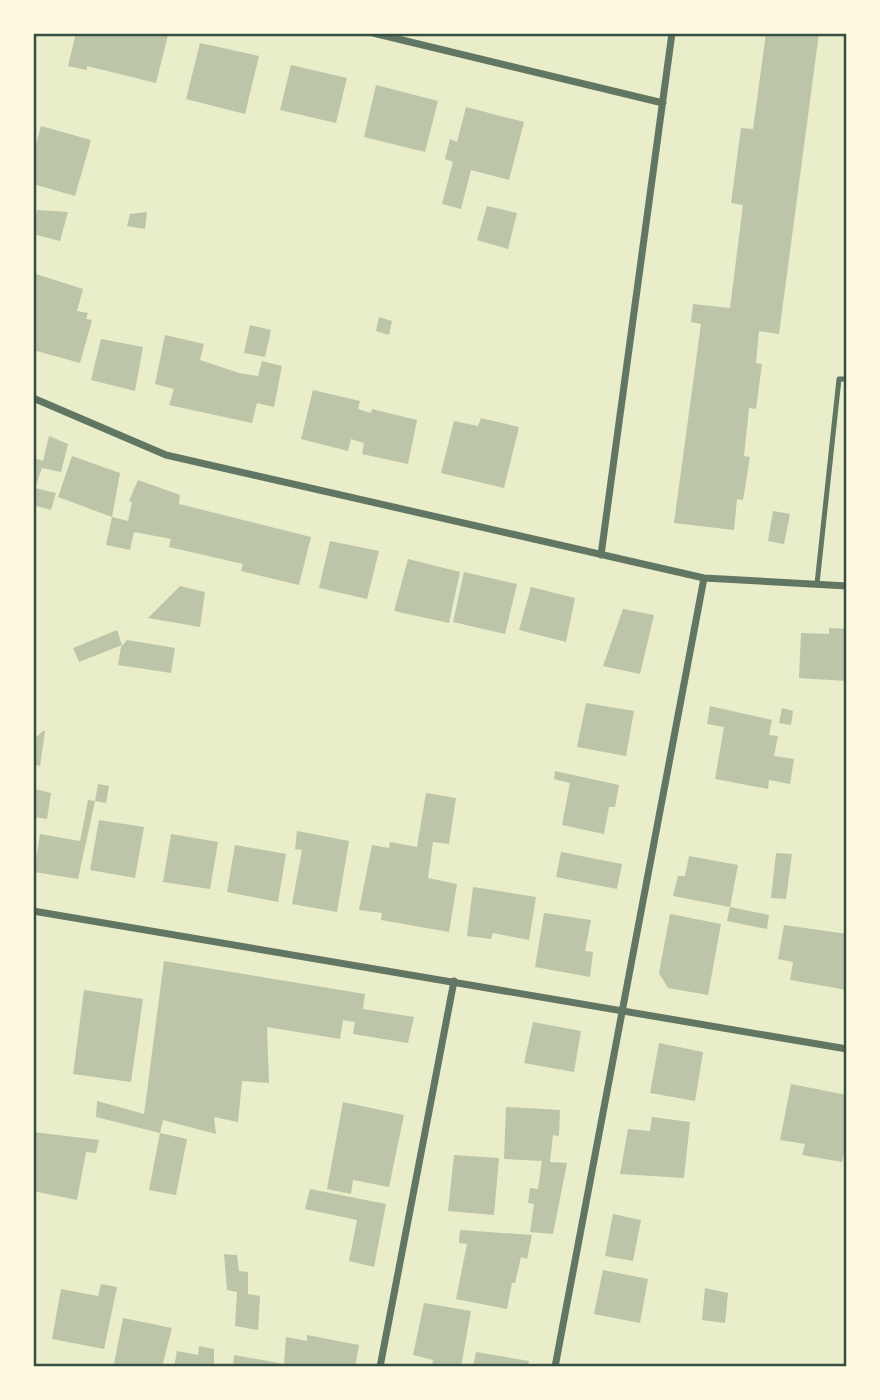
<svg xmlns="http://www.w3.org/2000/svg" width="880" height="1400" font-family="Mulish,sans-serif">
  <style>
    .building { fill: #bcc5a7 }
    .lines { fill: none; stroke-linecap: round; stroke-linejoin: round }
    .service { stroke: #617663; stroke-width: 5 }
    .minor { stroke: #617663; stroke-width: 7 }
    .neatline { fill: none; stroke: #344e41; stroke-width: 2.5 }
  </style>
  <rect width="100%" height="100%" fill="#e9edc9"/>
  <path class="building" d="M 76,33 L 168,35 L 156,83 L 87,66 L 87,70 L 68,66 Z
    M 766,33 L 819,33 L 779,334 L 759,331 L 756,363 L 762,364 L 756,409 L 749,408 L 744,456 L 750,457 L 743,500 L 737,499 L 734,530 L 674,523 L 701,324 L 691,322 L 693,304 L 730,308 L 743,205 L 731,203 L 741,128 L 753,129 Z
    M 200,43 L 259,56 L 245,114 L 186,99 Z
    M 291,65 L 347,78 L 336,123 L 280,110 Z
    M 376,85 L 438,101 L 425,152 L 364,137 Z
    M 466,107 L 524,122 L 509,180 L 471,170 L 461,209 L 442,204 L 453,162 L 445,159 L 450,139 L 457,142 Z
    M 41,126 L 91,140 L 75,196 L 33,184 L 33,156 Z
    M 487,206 L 517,213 L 508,249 L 477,240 Z
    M 37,210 L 68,212 L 60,241 L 33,234 Z
    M 147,212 L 145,229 L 127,226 L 130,214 Z
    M 33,273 L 83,289 L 77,311 L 88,313 L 86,319 L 92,320 L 80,363 L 33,350 Z
    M 379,317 L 392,321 L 389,335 L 376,331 Z
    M 250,325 L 271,330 L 265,357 L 244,353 Z
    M 165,335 L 204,344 L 200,360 L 239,373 L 258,376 L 262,361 L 282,366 L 274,407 L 257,403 L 252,423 L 169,405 L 174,389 L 155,384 Z
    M 101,339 L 143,347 L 135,391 L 91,380 Z
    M 313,390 L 360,401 L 358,409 L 371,413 L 372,409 L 417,420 L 408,464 L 362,454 L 364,443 L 351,439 L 348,451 L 301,439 Z
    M 481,418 L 519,427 L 504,488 L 441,473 L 454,421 L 478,426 Z
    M 49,436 L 68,444 L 61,472 L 42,468 L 35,488 L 56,493 L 51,510 L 33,505 L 33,458 L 43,461 Z
    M 72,456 L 120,473 L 112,517 L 58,497 Z
    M 138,480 L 180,495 L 179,504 L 311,537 L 299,585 L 241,571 L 243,564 L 169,547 L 171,539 L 134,532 L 130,550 L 106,545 L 112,517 L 128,521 L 132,502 L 129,501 Z
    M 773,511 L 790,514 L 784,544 L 768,541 Z
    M 330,541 L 379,551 L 367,599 L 319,588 Z
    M 408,559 L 460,572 L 449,623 L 394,611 Z
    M 464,572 L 517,584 L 505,634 L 453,622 Z
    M 180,586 L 205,592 L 200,627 L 148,618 Z
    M 531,587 L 575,598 L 566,642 L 519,630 Z
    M 623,609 L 654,615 L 640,674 L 603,666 Z
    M 829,628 L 847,629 L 847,681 L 799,678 L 801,633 L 829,634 Z
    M 117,630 L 122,645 L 79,662 L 73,648 Z
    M 127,640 L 175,648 L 171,673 L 118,665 L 121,647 Z
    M 586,703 L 634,711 L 626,756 L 577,747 Z
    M 710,706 L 772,720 L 769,735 L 778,736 L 774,756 L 794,759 L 790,784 L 769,780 L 768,789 L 715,779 L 724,727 L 707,724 Z
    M 782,708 L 793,711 L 791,725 L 779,723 Z
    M 43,731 L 45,731 L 40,766 L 33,764 L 33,740 Z
    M 555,771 L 619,785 L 615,807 L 609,807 L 604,834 L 562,825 L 570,783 L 554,779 Z
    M 98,784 L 109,786 L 106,803 L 95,801 Z
    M 35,789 L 51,793 L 47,819 L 33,817 Z
    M 426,793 L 456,798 L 449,844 L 433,842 L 428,878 L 457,884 L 449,932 L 381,920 L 382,913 L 359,910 L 372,845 L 389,848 L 390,842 L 417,847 Z
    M 88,800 L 95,801 L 78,879 L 34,872 L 40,834 L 80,841 Z
    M 99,820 L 144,827 L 135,878 L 90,870 Z
    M 297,831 L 349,841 L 337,912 L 292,904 L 302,850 L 295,849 Z
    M 171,834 L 218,842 L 210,889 L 163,882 Z
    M 235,845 L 286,854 L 278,902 L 227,892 Z
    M 561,852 L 622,864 L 617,889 L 556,877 Z
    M 776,853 L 792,854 L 786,899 L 771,898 Z
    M 689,856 L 738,865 L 730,907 L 673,896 L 678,876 L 685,876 Z
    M 473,887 L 536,897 L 529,940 L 493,933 L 491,939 L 467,936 Z
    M 730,907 L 769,915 L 767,929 L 727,921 Z
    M 544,913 L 591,920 L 585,951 L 593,952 L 590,977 L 535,967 Z
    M 670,914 L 721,924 L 708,995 L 668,988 L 659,973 Z
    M 784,925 L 847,934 L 847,990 L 790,980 L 793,962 L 778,959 Z
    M 164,961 L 365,994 L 363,1009 L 414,1017 L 408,1043 L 353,1034 L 355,1022 L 343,1020 L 340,1039 L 267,1027 L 269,1083 L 242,1081 L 238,1122 L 214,1117 L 216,1134 L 163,1120 L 160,1133 L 96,1117 L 97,1101 L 144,1114 Z
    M 84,990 L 143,999 L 131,1082 L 73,1074 Z
    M 533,1022 L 581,1031 L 574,1072 L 524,1063 Z
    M 659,1043 L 703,1052 L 695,1101 L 650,1093 Z
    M 791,1084 L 847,1095 L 847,1139 L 842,1162 L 802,1155 L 805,1144 L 780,1140 Z
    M 343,1102 L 404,1115 L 389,1187 L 353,1180 L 351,1194 L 327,1189 Z
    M 506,1107 L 560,1110 L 559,1136 L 553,1135 L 550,1162 L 567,1163 L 553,1234 L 530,1232 L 534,1204 L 528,1203 L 530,1188 L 538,1189 L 542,1161 L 504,1159 Z
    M 652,1117 L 690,1122 L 684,1178 L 620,1174 L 628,1129 L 650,1131 Z
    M 33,1132 L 99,1140 L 96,1153 L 86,1152 L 77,1200 L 33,1191 Z
    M 160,1133 L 187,1139 L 176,1195 L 149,1190 Z
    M 454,1155 L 499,1158 L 494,1215 L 448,1211 Z
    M 310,1189 L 386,1204 L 374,1267 L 349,1261 L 357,1220 L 305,1209 Z
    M 613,1214 L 641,1220 L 633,1261 L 605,1256 Z
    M 460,1230 L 532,1235 L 527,1259 L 521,1257 L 515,1283 L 512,1283 L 507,1309 L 456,1299 L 467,1244 L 459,1243 Z
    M 224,1254 L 237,1255 L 239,1271 L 248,1272 L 248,1294 L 260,1296 L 258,1330 L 235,1326 L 237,1292 L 227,1290 Z
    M 603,1270 L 648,1279 L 640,1323 L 594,1314 Z
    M 101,1284 L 117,1287 L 104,1349 L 52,1339 L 61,1289 L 98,1296 Z
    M 705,1288 L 728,1293 L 725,1323 L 702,1320 Z
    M 424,1303 L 471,1311 L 461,1367 L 432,1365 L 433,1360 L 413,1355 Z
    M 123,1318 L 172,1328 L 162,1367 L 114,1364 Z
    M 307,1335 L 359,1345 L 355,1367 L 233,1367 L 234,1355 L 284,1364 L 286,1337 L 307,1341 Z
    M 199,1346 L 214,1349 L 214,1367 L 174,1367 L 177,1351 L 198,1355 Z
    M 476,1352 L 529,1361 L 528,1367 L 473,1367 Z"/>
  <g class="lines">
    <path class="service" d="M 817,584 L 839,379 L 847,379"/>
    <path class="minor" d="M 373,33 L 663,103
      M 33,398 L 166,455 L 704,578 L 847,586
      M 601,555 L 672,33
      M 33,911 L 847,1049
      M 380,1367 L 454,981
      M 555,1367 L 704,578"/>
  </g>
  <rect width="880" height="1400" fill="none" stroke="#fefae0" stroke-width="70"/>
  <rect x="35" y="35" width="810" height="1330" class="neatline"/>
</svg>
